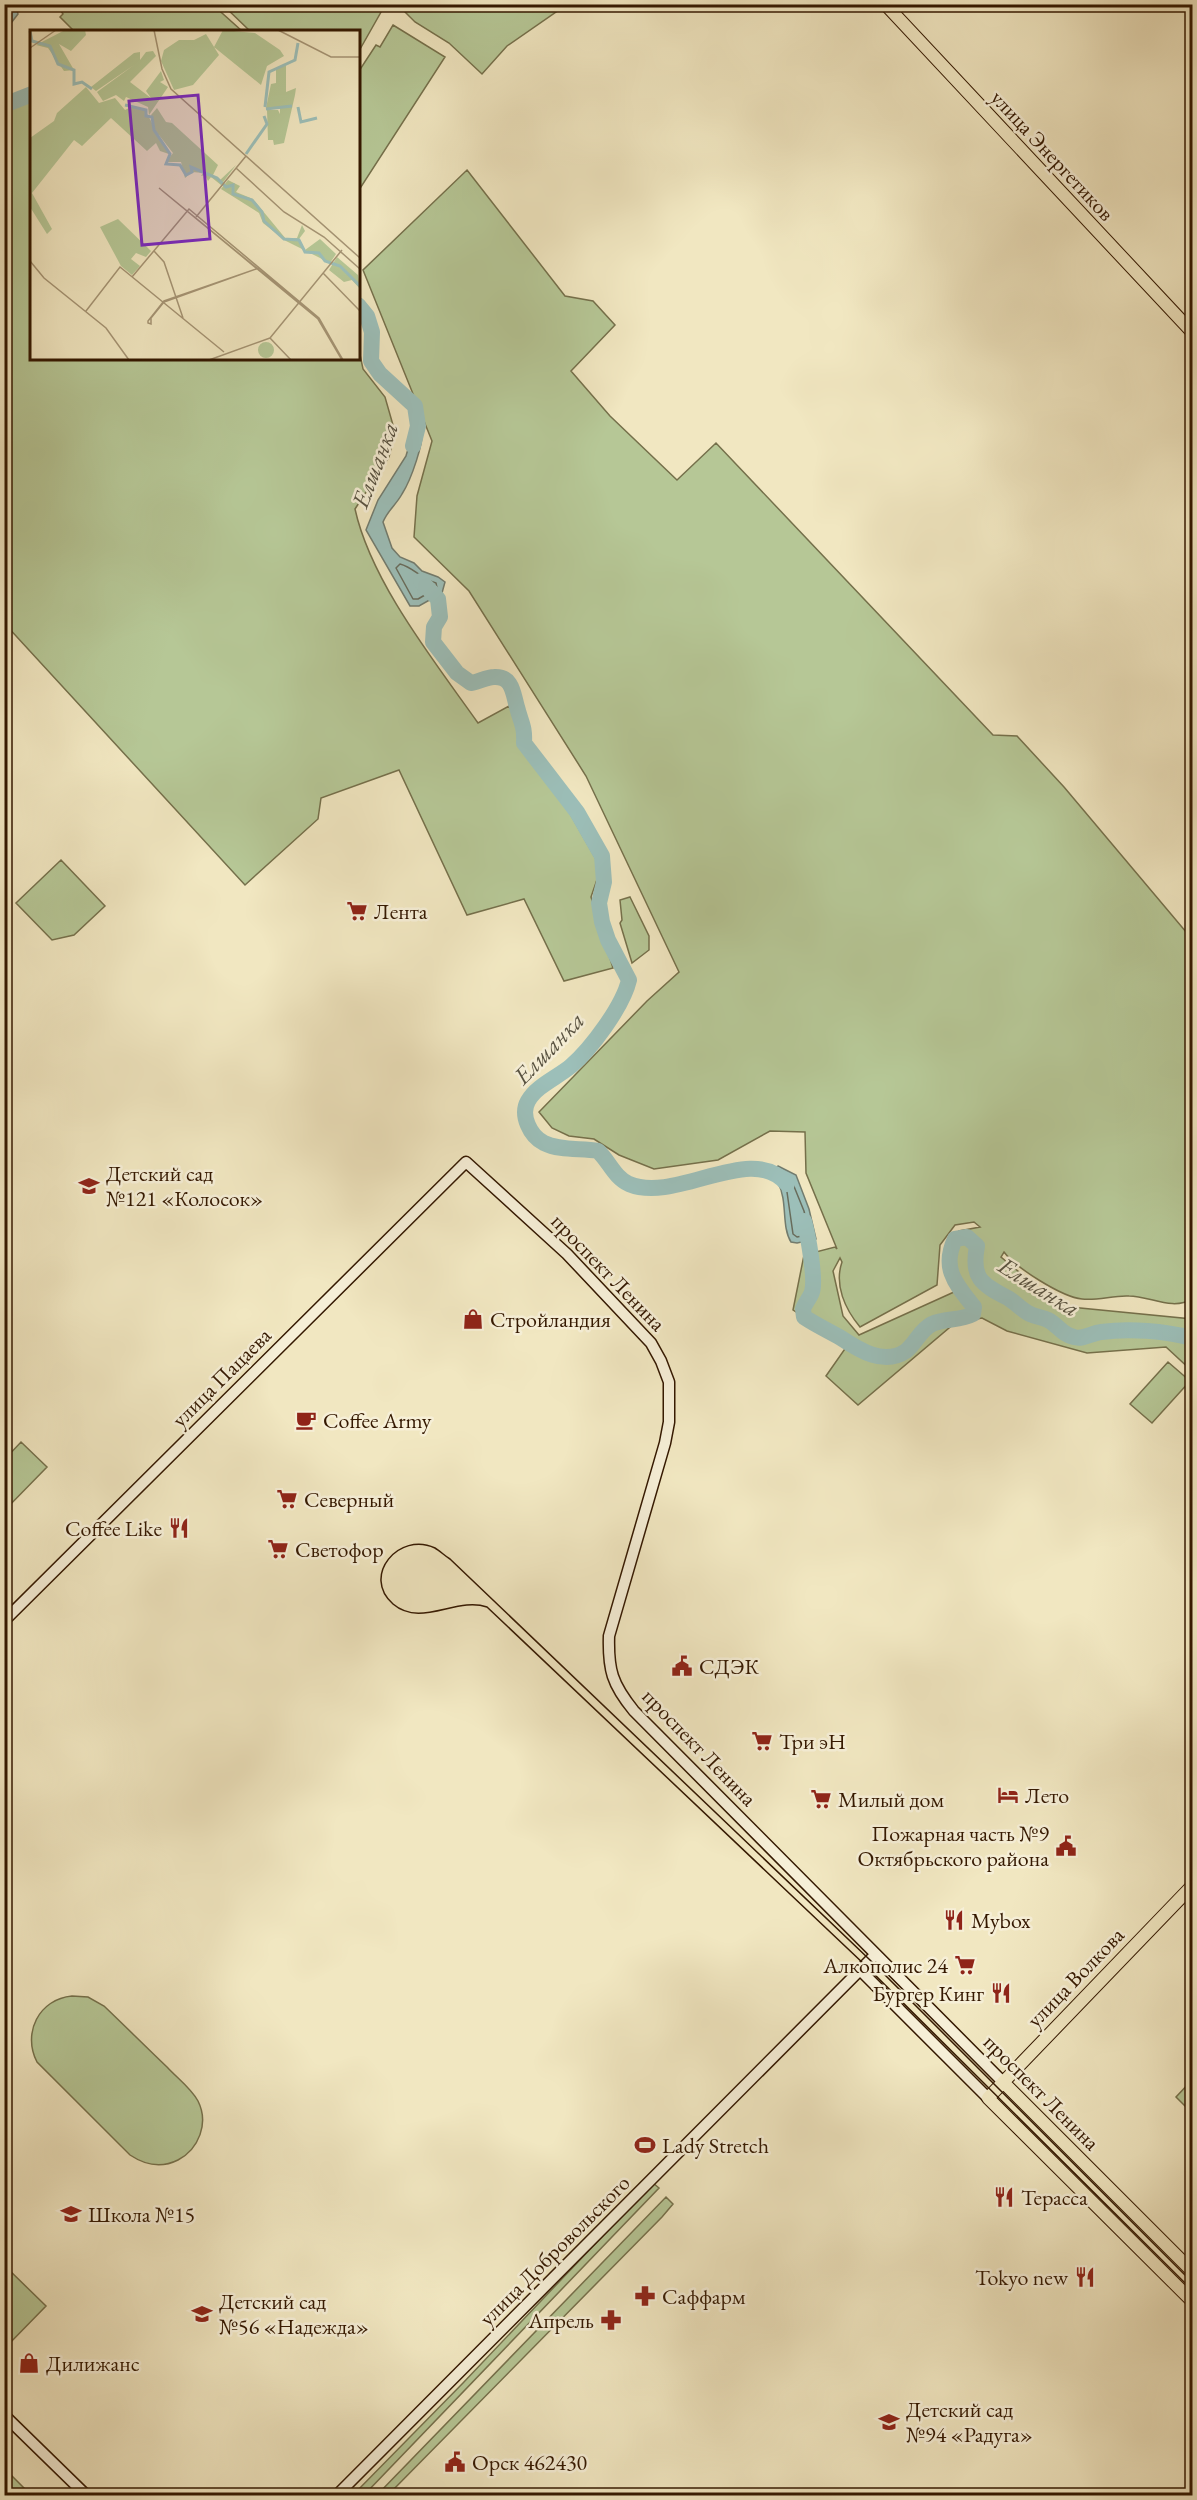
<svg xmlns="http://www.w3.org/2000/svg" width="1197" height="2500" font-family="'EB Garamond',serif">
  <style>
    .green { fill: #b6c796; stroke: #75704b; stroke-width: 1.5; fill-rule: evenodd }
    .water { fill: #9cbfb9; stroke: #727c6f; stroke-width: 1.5 }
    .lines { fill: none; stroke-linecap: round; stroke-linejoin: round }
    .shore { stroke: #686c5c; stroke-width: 1.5 }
    .river { stroke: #9cbfb9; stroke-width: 16 }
    .secondary-casing { stroke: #341800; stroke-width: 13 }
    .primary-casing { stroke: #341800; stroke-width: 14 }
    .secondary { stroke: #f6efd7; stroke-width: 10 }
    .primary { stroke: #f1e7c1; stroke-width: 12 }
    .tram { stroke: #341800; stroke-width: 1.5 }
    .labels { text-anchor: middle; stroke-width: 5; stroke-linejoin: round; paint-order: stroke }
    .street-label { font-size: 22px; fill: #341800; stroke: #f6efd7 }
    .poi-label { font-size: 22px; fill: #341800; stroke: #f6efd7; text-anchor: start }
    .water-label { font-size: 24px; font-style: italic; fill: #585241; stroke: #f6efd7 }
    .inset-river { fill: none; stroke: #9cbfb9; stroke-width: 3 }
    .inset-road { fill: none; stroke: #a59474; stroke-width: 1.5 }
    .view { fill: #7b2cbf; fill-opacity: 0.15; stroke: #7b2cbf; stroke-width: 3 }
    .inset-edge { fill: none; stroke: #341800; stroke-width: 3 }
  </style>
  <rect width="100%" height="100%" fill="#f1e7c1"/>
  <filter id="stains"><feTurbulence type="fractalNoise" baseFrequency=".00333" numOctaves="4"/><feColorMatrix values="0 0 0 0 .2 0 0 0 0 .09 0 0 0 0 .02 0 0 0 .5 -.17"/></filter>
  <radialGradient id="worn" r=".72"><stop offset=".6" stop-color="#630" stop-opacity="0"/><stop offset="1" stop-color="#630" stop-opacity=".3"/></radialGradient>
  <path class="green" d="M 401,4 L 566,4 L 566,5 L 507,46 L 482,74 L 449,43 L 415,22 L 399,6 Z
    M 57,5 L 213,5 L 242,31 L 74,31 L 60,17 L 63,14 Z
    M 223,5 L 385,5 L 359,51 L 358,32 L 250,31 Z
    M 393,25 L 445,57 L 359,190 L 359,71 L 376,45 L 380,47 Z
    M 31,101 L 32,358 L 358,358 L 359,350 L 363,369 L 385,397 L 395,432 L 389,457 L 355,509 C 371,582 435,662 478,723 L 509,706 L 601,868 L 591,897 L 613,968 L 564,981 L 524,899 L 467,915 L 399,770 L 321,798 L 318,819 L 245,885 L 5,624 L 5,108 Z
    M 467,170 L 565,296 L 593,301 L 615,325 L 571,371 L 610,416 L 677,480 L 716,443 L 993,735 L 1017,736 L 1064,787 L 1192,939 L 1192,1299 C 1172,1311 1150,1296 1129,1296 C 1114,1295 1097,1301 1082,1299 C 1062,1297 1016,1268 1004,1252 L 1001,1257 L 1060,1306 L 1192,1319 L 1192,1371 L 1166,1347 L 1087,1353 L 1007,1331 L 982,1318 L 955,1323 L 858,1405 L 826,1376 L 847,1346 L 793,1310 L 804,1255 L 835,1247 L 837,1249 L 806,1173 L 805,1132 L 770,1131 L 718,1160 L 654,1169 L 619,1155 L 594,1139 L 569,1136 L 552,1128 L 539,1112 L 647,1001 L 679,972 L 586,776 L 469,591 L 414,537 L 417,496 L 432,441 L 363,270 ZM 974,1222 L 980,1227 L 959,1231 L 945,1254 L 954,1292 L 859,1335 L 843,1316 L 833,1271 L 840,1258 L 842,1262 C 834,1285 845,1309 860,1327 L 937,1285 L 940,1245 L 955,1225 Z
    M 61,860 L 105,906 L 74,935 L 52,940 L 16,903 Z
    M 630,897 L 649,936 L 649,950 L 632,963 L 620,923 L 622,920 L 620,900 Z
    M 1168,1362 L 1190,1381 L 1152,1423 L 1130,1404 Z
    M 21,1442 L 47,1467 L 5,1510 L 5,1459 Z
    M 72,1996 L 88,1997 L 104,2006 C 125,2026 146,2047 167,2067 C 177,2078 191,2088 198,2101 C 209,2123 199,2149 178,2160 C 162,2168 145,2165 130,2155 L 37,2062 C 22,2033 39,1999 72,1996 Z
    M 1192,2080 L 1192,2113 L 1176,2097 Z
    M 653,2183 L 659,2188 L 364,2495 L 352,2496 L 463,2383 Z
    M 666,2197 L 673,2204 L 662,2217 L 388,2495 L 377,2495 Z
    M 5,2266 L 46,2306 L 5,2348 L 4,2348 Z
    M 4,2469 L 5,2469 L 31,2495 L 5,2495 Z"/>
  <path class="water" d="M 5,4 L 16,5 L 18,14 L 5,31 Z
    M 419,425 L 422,426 C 425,441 411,480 402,494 C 396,505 388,510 383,522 L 392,548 L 400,557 L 414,563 L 422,571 L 438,577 L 445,582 L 442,593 L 419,606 L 410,606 L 366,530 L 378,500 L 406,456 C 407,451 416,429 419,425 Z
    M 778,1166 L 796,1175 L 809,1209 L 816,1239 L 797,1243 L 791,1242 C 781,1226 788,1201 778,1183 C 776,1179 773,1176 771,1170 Z"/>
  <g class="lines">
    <path class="shore" d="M 400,564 C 413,567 421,579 436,583 L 437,588 L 418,599 L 413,599 L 396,568 Z
      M 785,1178 L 791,1179 L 804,1211 L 809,1232 L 807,1235 L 797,1237 L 793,1234 Z"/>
    <path class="river" d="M 4,105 L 32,94
      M 358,305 L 367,316 L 372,332 L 371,361 L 380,374 L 415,406 L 418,426 L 413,446
      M 421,581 L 438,599 L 440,617 L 434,627 L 433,642 L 457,673 L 471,683 C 479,682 486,677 494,677 C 513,676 513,694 517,707 C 521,723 525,726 524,743 L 577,812 L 602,856 L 604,882 L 599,903 L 602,922 L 608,940 L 629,980 C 623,1006 591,1049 571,1066 C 558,1077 536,1086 528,1101 C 520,1115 530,1136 544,1143 C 560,1151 581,1148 598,1151 C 609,1161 614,1177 629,1184 C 677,1204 752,1141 787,1184
      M 804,1221 C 808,1235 816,1279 812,1292 C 810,1298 805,1303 803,1309 L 804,1317 C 816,1325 829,1331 841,1338 C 859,1350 884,1366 906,1351 C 916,1343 920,1330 932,1324 C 945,1318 960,1321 973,1314 L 974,1307 C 956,1284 941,1269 955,1239 L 967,1237 L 977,1246 C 971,1278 981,1284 1008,1298 C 1016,1303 1022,1310 1030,1314 C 1036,1317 1042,1317 1048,1320 C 1058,1325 1062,1335 1074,1337 C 1083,1340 1092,1333 1101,1332 C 1130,1328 1164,1331 1192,1338"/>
    <g class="secondary-casing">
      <path id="secondary" d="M 4,1621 L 466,1162 L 567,1254 L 651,1343 L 661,1361 L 669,1382 L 669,1422 L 665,1443 L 609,1636 C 608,1670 612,1684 634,1711 L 1003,2082
        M 860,1970 L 988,2098
        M 4,2415 L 87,2496
        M 336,2496 L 875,1955"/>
    </g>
    <g class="primary-casing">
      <path id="primary" d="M 885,4 L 1192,332
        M 1192,1886 L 988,2098 L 1192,2301
        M 1003,2082 L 1192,2271"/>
    </g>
    <use href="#secondary" class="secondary"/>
    <use href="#primary" class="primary"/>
    <path class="tram" d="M 1192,2282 L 870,1960 L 450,1559 C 445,1556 440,1551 435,1548 C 399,1531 361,1576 393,1604 C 421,1628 457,1596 487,1607 L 865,1965 L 1192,2290"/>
  </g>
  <defs>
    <g id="supermarket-bare" transform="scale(1.62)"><path d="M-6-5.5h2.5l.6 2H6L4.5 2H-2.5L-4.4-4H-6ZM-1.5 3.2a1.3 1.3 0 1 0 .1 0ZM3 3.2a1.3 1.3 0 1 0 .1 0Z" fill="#8f2418" stroke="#f6efd7" stroke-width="2.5" paint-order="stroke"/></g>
    <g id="school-bare" transform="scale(1.62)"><path d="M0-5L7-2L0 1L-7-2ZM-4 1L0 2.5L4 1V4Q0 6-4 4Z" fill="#8f2418" stroke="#f6efd7" stroke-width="2.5" paint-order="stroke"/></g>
    <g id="shop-bare" transform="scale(1.62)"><path d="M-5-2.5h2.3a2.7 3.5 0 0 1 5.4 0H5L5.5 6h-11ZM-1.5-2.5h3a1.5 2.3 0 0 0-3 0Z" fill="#8f2418" stroke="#f6efd7" stroke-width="2.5" paint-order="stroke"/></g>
    <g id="cafe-bare" transform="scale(1.62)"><path d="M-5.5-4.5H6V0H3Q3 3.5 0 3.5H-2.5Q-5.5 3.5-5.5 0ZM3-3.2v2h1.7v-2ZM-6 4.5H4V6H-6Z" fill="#8f2418" stroke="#f6efd7" stroke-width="2.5" paint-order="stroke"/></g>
    <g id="restaurant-bare" transform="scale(1.62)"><path d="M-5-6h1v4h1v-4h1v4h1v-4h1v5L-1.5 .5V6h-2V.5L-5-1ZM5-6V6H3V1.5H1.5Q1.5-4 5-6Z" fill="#8f2418" stroke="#f6efd7" stroke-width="2.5" paint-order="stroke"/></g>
    <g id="civic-bare" transform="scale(1.62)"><path d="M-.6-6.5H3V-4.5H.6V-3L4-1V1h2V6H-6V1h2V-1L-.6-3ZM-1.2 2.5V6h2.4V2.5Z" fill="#8f2418" stroke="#f6efd7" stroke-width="2.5" paint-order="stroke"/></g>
    <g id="hotel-bare" transform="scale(1.62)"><path d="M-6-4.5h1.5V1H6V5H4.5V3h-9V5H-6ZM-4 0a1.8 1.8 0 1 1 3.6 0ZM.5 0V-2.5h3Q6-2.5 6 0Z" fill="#8f2418" stroke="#f6efd7" stroke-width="2.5" paint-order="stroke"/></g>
    <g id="stadium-bare" transform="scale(1.62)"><path d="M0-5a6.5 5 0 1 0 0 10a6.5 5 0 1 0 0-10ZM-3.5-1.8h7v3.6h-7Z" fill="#8f2418" stroke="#f6efd7" stroke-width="2.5" paint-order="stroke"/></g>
    <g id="pharmacy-bare" transform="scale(1.62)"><path d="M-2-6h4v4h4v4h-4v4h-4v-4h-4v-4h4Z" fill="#8f2418" stroke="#f6efd7" stroke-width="2.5" paint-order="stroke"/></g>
  </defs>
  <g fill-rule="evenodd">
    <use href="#supermarket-bare" x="357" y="911"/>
    <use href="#school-bare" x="89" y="1186"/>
    <use href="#shop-bare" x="473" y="1319"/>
    <use href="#cafe-bare" x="306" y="1420"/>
    <use href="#supermarket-bare" x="287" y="1499"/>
    <use href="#restaurant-bare" x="179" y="1528"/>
    <use href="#supermarket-bare" x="278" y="1549"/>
    <use href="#civic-bare" x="682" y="1666"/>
    <use href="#supermarket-bare" x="762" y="1741"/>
    <use href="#hotel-bare" x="1008" y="1795"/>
    <use href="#supermarket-bare" x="821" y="1799"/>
    <use href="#civic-bare" x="1066" y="1846"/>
    <use href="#restaurant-bare" x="954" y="1920"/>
    <use href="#supermarket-bare" x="965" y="1965"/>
    <use href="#restaurant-bare" x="1001" y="1993"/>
    <use href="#stadium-bare" x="645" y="2145"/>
    <use href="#restaurant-bare" x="1004" y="2197"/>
    <use href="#school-bare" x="71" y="2214"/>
    <use href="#restaurant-bare" x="1085" y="2277"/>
    <use href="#pharmacy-bare" x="645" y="2296"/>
    <use href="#school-bare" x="202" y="2314"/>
    <use href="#pharmacy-bare" x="611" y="2320"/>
    <use href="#shop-bare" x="29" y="2363"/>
    <use href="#school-bare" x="889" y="2422"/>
    <use href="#civic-bare" x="455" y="2462"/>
  </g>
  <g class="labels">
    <g class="street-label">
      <text transform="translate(1053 155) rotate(47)" y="8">улица Энергетиков</text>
      <text transform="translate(609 1272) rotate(46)" y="8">проспект Ленина</text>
      <text transform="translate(221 1377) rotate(-45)" y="8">улица Пацаева</text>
      <text transform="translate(700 1747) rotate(46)" y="8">проспект Ленина</text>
      <text transform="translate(1075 1977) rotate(-46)" y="8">улица Волкова</text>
      <text transform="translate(1042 2092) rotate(45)" y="8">проспект Ленина</text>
      <text transform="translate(554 2250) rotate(-45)" y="8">улица Добровольского</text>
    </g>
    <g class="poi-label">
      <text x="374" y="919">Лента</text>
      <text x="106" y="1181">Детский сад<tspan x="106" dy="25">№121 «Колосок»</tspan></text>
      <text x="490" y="1327">Стройландия</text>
      <text x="323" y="1428">Coffee Army</text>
      <text x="304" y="1507">Северный</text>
      <text x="162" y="1536" text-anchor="end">Coffee Like</text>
      <text x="295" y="1557">Светофор</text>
      <text x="699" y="1674">СДЭК</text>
      <text x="779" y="1749">Три эН</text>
      <text x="1025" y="1803">Лето</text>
      <text x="838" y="1807">Милый дом</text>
      <text x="1049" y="1841" text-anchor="end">Пожарная часть №9<tspan x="1049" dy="25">Октябрьского района</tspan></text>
      <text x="971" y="1928">Mybox</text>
      <text x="948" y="1973" text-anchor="end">Алкополис 24</text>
      <text x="984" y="2001" text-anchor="end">Бургер Кинг</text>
      <text x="662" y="2153">Lady Stretch</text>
      <text x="1021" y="2205">Терасса</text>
      <text x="88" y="2222">Школа №15</text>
      <text x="1068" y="2285" text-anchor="end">Tokyo new</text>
      <text x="662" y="2304">Саффарм</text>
      <text x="219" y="2309">Детский сад<tspan x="219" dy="25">№56 «Надежда»</tspan></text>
      <text x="594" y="2328" text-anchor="end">Апрель</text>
      <text x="46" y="2371">Дилижанс</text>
      <text x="906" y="2417">Детский сад<tspan x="906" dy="25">№94 «Радуга»</tspan></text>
      <text x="472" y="2470">Орск 462430</text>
    </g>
    <g class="water-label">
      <text transform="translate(375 465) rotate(-69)" y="8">Елшанка</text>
      <text transform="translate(549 1048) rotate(-46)" y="8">Елшанка</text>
      <text transform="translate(1039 1287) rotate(32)" y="8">Елшанка</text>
    </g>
  </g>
  <g transform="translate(30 30)">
    <rect width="330" height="330" fill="#f1e7c1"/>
    <path d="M 35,0 L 55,0 L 56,5 L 41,21 L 29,14 L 44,40 L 34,41 L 18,18 L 6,15 ZM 193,0 L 225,3 L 250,20 L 254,26 L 237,36 L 231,55 L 184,17 ZM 176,4 L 189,25 L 163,55 L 144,60 L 131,31 L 134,20 L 149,10 L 164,10 ZM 123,21 L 126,26 L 100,52 L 121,68 L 116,61 L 131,41 L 134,50 L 130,52 L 138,57 L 119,85 L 118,77 L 96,67 L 94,71 L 86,65 L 73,71 L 67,62 L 104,35 L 66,61 L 61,57 L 104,23 L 110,22 L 110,30 L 116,22 ZM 256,35 L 256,62 L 266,58 L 265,65 L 254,113 L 244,115 L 243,110 L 238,110 L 237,80 L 248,80 L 250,84 L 250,78 L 236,78 L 241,54 L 246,53 L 246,38 ZM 56,57 L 69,73 L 85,68 L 95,80 L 103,76 L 115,80 L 139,124 L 130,121 L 126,113 L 117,121 L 81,88 L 52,116 L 44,110 L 2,163 L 22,199 L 17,204 L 0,177 L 0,108 L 24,91 L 27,83 ZM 127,78 L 136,92 L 142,93 L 188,135 L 183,145 L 189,151 L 206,135 L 191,155 L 181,147 L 178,151 L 175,145 L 171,146 L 173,143 L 162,142 L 155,148 L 151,132 L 136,132 L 143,123 L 125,100 L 121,85 ZM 198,150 L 210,156 L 206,162 L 223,169 L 256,209 L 267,208 L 272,195 L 275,201 L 269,209 L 275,220 L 290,209 L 306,224 L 300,233 L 256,211 L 233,193 L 229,183 L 191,159 ZM 88,189 L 121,221 L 116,227 L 106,223 L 101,229 L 110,236 L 102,245 L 91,236 L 70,197 ZM 307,227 L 328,245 L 330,259 L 322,250 L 314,252 L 299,240 ZM228 320a8 8 0 1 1 16 0a8 8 0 1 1-16 0Z" fill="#b6c796"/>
    <path class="inset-river" d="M 0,1 L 2,11 L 20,16 L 28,34 L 44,40 L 44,54 L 52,52 L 62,59M 95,75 L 116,80 L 116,86 L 122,87 L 124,100 L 140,124 L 136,134 L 150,135 L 156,145 L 162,142 L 161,137 L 187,148 L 196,157 L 203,155 L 203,164 L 222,170 L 232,182 L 234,191 L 254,209 L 269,210 L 275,222 L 289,223 L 295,231 L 310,236 L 330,256M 235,77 L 239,42 L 265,30 L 268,13M 268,77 L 271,92 L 287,88M 236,79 L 262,76M 216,124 L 237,94 L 234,86"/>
    <path class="inset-road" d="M 124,0 L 132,39 L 141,59 L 330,228M 248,0 L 301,27 L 330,27M 0,18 L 26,0M 206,138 L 254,182 L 294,207 L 330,239M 166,187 L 216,126M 124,221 L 134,232 L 153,288M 0,231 L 14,248 L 76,298 L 99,330M 229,238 L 134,272 L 121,288 L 121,294 L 118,293 L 118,291 L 134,271 L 229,238M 293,243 L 330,281M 102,247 L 159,179 L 289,288 L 313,330M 56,281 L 90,237 L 194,322M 240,308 L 312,220M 240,308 L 261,330M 179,330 L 240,308M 312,330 L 288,289 L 129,158 L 289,289 L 313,330"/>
    <path class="view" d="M 168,65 L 180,209 L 112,215 L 99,71 Z"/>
    <rect width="330" height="330" class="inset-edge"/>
  </g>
  <rect width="1197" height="2500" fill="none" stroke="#f1e7c1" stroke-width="24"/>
  <rect x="6" y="6" width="1185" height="2488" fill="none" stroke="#341800" stroke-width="3"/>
  <rect x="12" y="12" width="1173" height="2476" fill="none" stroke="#341800" stroke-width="1.5"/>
  <rect width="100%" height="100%" filter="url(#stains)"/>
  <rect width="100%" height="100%" fill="url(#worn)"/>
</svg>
